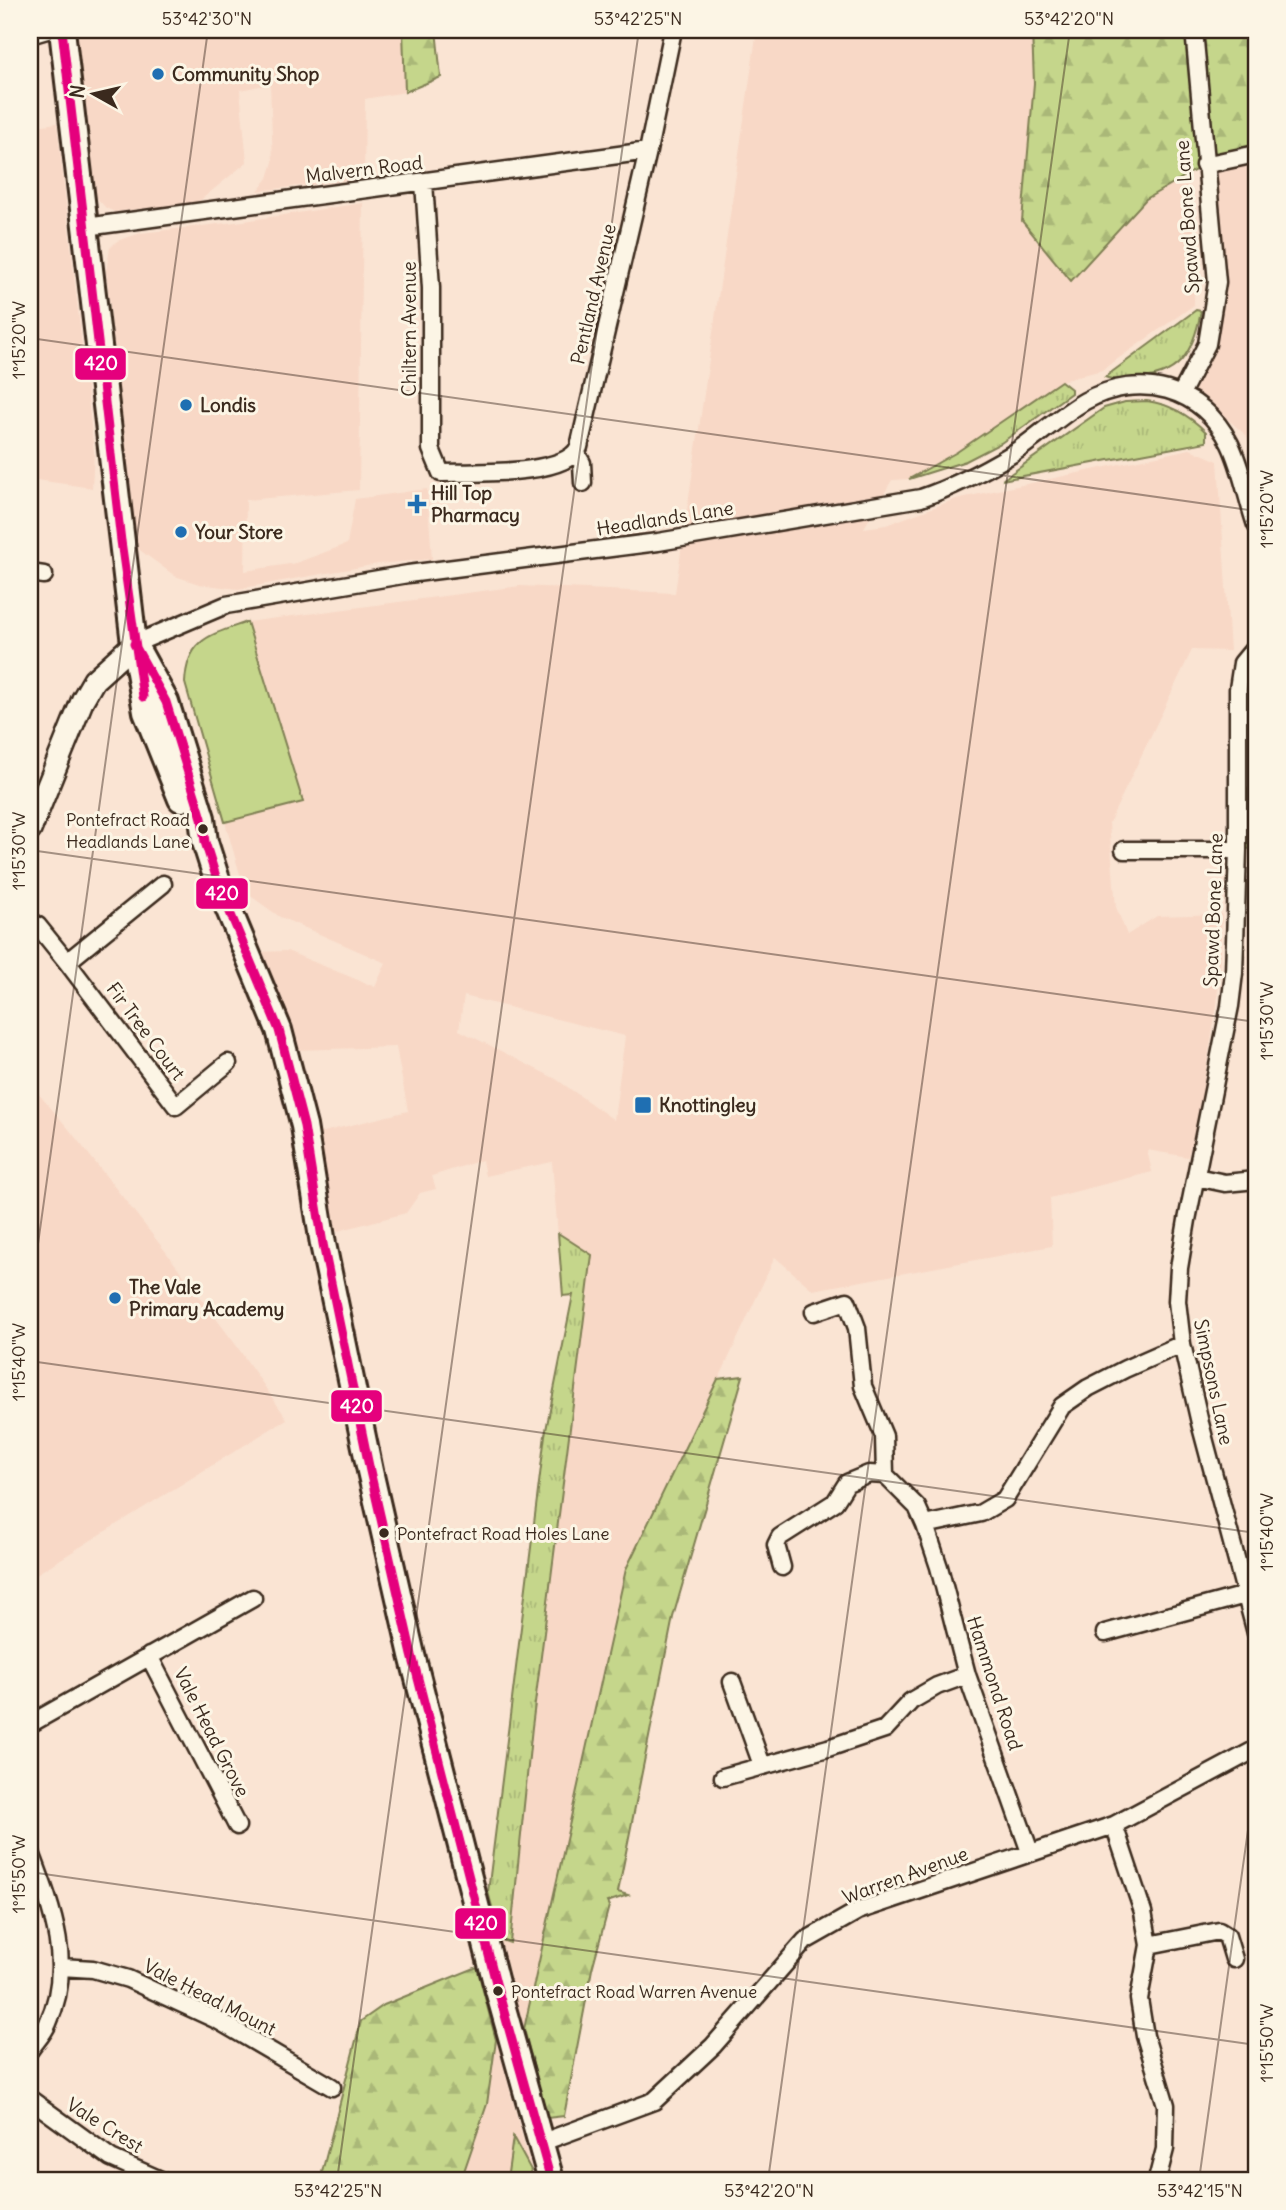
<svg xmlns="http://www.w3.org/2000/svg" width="1286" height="2210" font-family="Delius,sans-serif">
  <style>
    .built { fill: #f8d8c6; fill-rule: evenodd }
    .grass { fill: url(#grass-tufts); stroke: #808054; stroke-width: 2 }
    .forest { fill: url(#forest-firs); stroke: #808054; stroke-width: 2 }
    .green { fill: #c5d68b; stroke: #808054; stroke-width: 2 }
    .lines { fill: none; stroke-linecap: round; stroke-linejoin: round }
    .street-casing { stroke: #3b2a1e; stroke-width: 21 }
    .secondary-casing { stroke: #3b2a1e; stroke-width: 26 }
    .primary-casing { stroke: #3b2a1e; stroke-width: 30 }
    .street { stroke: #fcf5e5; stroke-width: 16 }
    .secondary { stroke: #fcf5e5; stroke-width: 21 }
    .primary { stroke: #fcf5e5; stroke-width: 24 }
    .bus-1-casing { stroke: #fcf5e5; stroke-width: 14 }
    .bus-1 { stroke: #e5007d; stroke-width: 9 }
    .ticks { fill: none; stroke: #3b2a1e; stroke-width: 2; stroke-opacity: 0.45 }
    .poi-dot { fill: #1f6fb2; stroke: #fcf5e5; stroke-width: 2.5 }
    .bus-dot { fill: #3b2a1e; stroke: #fcf5e5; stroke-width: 2.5 }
    .labels { text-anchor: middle; stroke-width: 6; stroke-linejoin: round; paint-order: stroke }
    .bus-label { font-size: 17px; fill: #3b2a1e; stroke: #fcf5e5; text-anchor: start }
    .poi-label { font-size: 19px; font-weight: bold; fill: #3b2a1e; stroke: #fcf5e5; text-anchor: start }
    .street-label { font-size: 19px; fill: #3b2a1e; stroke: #fcf5e5 }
    .line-badge { stroke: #fcf5e5; stroke-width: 2.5 }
    .badge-label { font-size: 19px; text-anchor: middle; font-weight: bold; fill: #fff }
    .neatline { fill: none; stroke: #3b2a1e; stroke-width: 2.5 }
    .ticks-label { font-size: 18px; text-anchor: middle; fill: #3b2a1e }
  </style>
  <defs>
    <pattern id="grass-tufts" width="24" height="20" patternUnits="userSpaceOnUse" patternTransform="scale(1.75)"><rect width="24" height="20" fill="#c5d68b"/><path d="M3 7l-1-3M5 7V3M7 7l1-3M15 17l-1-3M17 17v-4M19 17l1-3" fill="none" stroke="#aab878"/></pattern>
    <pattern id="forest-firs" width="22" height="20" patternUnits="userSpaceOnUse" patternTransform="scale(1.75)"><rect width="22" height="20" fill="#c5d68b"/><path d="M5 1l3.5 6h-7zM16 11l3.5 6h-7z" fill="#aab878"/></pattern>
  </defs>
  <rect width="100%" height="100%" fill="#fae4d3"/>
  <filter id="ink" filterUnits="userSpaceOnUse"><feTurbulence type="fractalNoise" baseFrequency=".0143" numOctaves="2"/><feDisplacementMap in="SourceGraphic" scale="14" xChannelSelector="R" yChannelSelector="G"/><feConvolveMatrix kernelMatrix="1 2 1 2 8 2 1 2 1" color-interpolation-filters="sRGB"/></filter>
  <g filter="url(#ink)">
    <path class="built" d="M 73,30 L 403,30 L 405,92 L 365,99 L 364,178 L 258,191 L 268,178 L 273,162 L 270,84 L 240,90 L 247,162 L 197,203 L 115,212 L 106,208 L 95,196 Z
      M 757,30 L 1032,30 L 1034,83 L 1071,281 L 1146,199 L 1181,179 L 1190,188 L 1195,247 L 1194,305 L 1102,370 L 1061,381 L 957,452 L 909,479 L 892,480 L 864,528 L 886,525 L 956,499 L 1190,449 L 1218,461 L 1230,651 L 1192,650 L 1109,823 L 1116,907 L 1127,935 L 1157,916 L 1222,914 L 1217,1005 L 1197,1122 L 1188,1157 L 1147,1150 L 1152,1172 L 1050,1198 L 1052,1246 L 813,1290 L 775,1257 L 719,1379 L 743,1376 L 673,1617 L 618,1892 L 628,1895 L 607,1902 L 609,1906 L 592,1969 L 564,2116 L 547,2118 L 488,1892 L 545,1435 L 573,1295 L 563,1296 L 552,1162 L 485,1176 L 482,1160 L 432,1176 L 436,1189 L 420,1193 L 406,1213 L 334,1232 L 315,1134 L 408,1111 L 396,1047 L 294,1050 L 258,952 L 287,951 L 375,987 L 386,963 L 280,917 L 245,892 L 225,822 L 303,802 L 247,622 L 520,586 L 675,593 ZM 464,996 L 625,1036 L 614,1120 L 556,1079 L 459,1030 Z
      M 57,123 L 94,452 L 92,488 L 30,479 L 30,127 Z
      M 1256,154 L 1256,458 L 1246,435 L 1187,385 L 1213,310 L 1204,165 Z
      M 363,203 L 359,490 L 246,500 L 245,571 L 296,563 L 347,544 L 355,499 L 427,489 L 432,559 L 378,564 L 238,589 L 199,584 L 175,576 L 137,548 L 106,271 L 110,248 L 117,241 L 141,233 L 244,221 Z
      M 30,1084 L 68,1128 L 166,1252 L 236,1345 L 287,1419 L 30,1578 Z
      M 477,1967 L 531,2170 L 527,2180 L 445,2180 Z"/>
    <path class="grass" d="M 1196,310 L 1201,311 C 1193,354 1179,378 1132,379 C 1123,379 1113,381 1105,377 Z
      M 1061,381 L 1071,389 L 1071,393 L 1001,443 L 966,461 L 909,479 L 957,452 Z
      M 1147,401 C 1169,404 1190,416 1206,432 L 1206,442 L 1002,480 L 1104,408 L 1125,402 Z
      M 1256,782 L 1256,848 L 1246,849 L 1248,790 Z
      M 558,1233 L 592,1255 L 532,1727 L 510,1943 L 501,1940 L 488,1892 L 545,1435 L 573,1295 L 563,1296 Z
      M 513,2137 L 531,2170 L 527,2180 L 507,2180 Z"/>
    <path class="forest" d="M 403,30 L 436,30 L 441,77 L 405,92 Z
      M 1032,30 L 1256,30 L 1256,154 L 1204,165 L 1146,199 L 1071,281 L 1022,221 L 1034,83 Z
      M 743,1376 L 673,1617 L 618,1892 L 628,1895 L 607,1902 L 609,1906 L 592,1969 L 564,2116 L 547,2118 L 524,2029 L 626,1569 L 718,1379 Z
      M 477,1967 L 496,2040 L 487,2104 L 461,2180 L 320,2180 L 361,2021 L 384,2005 Z"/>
    <path class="green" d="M 247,622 L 303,802 L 225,822 L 185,683 C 187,638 211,635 247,622 Z"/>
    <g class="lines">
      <g class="street-casing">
        <path id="street" d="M 30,35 L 47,30
          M 1204,165 L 1256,154
          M 424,182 L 431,288 L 431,449 L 441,473 C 471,472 565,477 579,447 L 648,151 L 673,30
          M 86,227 L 648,151
          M 1181,394 L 1207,344 L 1217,282 L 1194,30
          M 576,453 L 582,463 L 583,483
          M 30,573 L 44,575
          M 134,644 L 226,605 L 408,574 L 658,542 L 921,498 C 953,487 982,472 1012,454 C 1037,438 1059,416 1085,401 C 1139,371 1202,387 1230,444 C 1242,469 1247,499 1256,525
          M 1256,646 L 1242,663 L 1238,689 L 1238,850 L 1234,973 L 1230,1006 L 1187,1220 L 1179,1268 L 1177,1301 L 1182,1344 L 1200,1423 L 1256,1633
          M 1124,850 L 1238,850
          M 30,921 L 38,926 L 67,962 L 176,1106 L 228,1063
          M 67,962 L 163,884
          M 1196,1177 L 1225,1183 L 1256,1180
          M 814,1312 L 847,1301 L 857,1328 L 863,1386 L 884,1436 L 885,1475
          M 925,1525 L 939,1567 L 967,1675 L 1030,1852
          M 782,1567 L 776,1545 L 780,1537 L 835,1502 L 847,1483 L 869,1474 L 885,1475 L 917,1507 L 925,1525 L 981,1513 L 1005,1499 L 1062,1406 L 1088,1388 L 1125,1369 L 1182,1344
          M 1105,1633 L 1245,1595
          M 149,1656 L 237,1826
          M 732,1682 L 762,1765
          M 30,1724 L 253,1598
          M 723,1777 L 828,1748 L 885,1729 L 911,1701 L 937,1686 L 967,1675
          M 1114,1825 L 1143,1912 L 1149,1945 L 1139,1999 L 1145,2036 L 1166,2105 L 1165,2149 L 1157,2180
          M 30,1850 C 51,1906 75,1965 48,2023 C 44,2033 36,2041 30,2050
          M 1149,1945 L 1219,1931 L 1227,1936 L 1234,1959
          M 61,1967 L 93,1969 L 128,1979 L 219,2021 L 332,2087
          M 30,2099 L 111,2158 L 161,2180
          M 540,2143 L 654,2101 L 713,2046 L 805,1941 L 858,1911 L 1114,1825 L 1256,1749"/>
      </g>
      <g class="secondary-casing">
        <path id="secondary" d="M 30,830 L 83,699 L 94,680 L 134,644"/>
      </g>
      <g class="primary-casing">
        <path id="primary" d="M 62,30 L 134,644 L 146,712 L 181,799
          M 134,644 L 166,702 L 202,818 L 205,842 L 219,886 L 279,1030 L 304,1126 L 323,1244 L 370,1471 L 412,1655 L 496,1983 L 551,2180"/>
      </g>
      <use href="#street" class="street"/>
      <use href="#secondary" class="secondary"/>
      <use href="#primary" class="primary"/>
      <g class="bus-1-casing">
        <path id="bus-1" d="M 62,30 L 121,541 L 143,697
          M 134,644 L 166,702 L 202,818 L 205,842 L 219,886 L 279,1030 L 304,1126 L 323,1244 L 370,1471 L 412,1655 L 496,1983 L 551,2180"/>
      </g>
      <use href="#bus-1" class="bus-1"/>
    </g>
  </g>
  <path class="ticks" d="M 30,338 L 1256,511M 30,850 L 1256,1022M 30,1301 L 208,30M 30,1361 L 1256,1533M 30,1872 L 1256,2045M 337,2180 L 639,30M 768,2180 L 1070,30M 1199,2180 L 1256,1773"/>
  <g class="poi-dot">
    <circle cx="158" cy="74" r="7"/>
    <circle cx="186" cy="405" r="7"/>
    <path d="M413.5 493.5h7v7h7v7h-7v7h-7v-7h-7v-7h7z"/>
    <circle cx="181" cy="532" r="7"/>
    <rect x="634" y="1096" width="18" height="18" rx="3.5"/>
    <circle cx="115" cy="1298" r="7"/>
  </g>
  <g class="bus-dot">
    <circle cx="203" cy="829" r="6"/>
    <circle cx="384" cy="1533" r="6"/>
    <circle cx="498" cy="1991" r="6"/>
  </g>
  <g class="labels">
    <g class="bus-label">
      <text x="190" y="826" text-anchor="end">Pontefract Road<tspan x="190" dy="22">Headlands Lane</tspan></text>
      <text x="397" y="1540">Pontefract Road Holes Lane</text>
      <text x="511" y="1998">Pontefract Road Warren Avenue</text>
    </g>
    <g class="poi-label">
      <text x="172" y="81">Community Shop</text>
      <text x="200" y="412">Londis</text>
      <text x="431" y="500">Hill Top<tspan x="431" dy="22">Pharmacy</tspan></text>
      <text x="195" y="539">Your Store</text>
      <text x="659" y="1112">Knottingley</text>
      <text x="129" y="1294">The Vale<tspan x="129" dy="22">Primary Academy</tspan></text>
    </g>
    <g class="street-label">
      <text transform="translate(364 169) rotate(-7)" y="7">Malvern Road</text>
      <text transform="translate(1187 217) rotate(-94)" y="7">Spawd Bone Lane</text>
      <text transform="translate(593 294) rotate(-77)" y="7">Pentland Avenue</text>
      <text transform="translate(409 329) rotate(-90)" y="7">Chiltern Avenue</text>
      <text transform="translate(665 518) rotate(-9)" y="7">Headlands Lane</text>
      <text transform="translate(1213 910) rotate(-88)" y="7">Spawd Bone Lane</text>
      <text transform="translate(146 1031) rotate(53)" y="7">Fir Tree Court</text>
      <text transform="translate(1214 1382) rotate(78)" y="7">Simpsons Lane</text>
      <text transform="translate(995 1683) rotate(72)" y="7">Hammond Road</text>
      <text transform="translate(212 1732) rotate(63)" y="7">Vale Head Grove</text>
      <text transform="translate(905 1875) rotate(-20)" y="7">Warren Avenue</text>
      <text transform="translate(210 1997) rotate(27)" y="7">Vale Head Mount</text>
      <text transform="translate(105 2125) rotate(32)" y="7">Vale Crest</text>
    </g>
  </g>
  <g class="line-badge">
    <rect x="74" y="347" width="53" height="34" rx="7" fill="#e5007d"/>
    <rect x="195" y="877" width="54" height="33" rx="7" fill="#e5007d"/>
    <rect x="330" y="1389" width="53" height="34" rx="7" fill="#e5007d"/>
    <rect x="454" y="1907" width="53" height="33" rx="7" fill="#e5007d"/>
  </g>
  <g class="badge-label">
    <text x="101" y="370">420</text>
    <text x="222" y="900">420</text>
    <text x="357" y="1413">420</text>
    <text x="481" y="1930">420</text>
  </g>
  <rect width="1286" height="2210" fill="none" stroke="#fcf5e5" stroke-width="77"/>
  <g transform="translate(94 94) rotate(278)" stroke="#fcf5e5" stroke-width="5" paint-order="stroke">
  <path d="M0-5L12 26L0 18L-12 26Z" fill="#3b2a1e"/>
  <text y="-10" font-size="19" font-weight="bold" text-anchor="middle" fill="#3b2a1e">N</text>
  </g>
  <rect x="38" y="38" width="1210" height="2134" class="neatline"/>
  <g class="ticks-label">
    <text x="207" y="25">53°42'30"N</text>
    <text x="638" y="25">53°42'25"N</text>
    <text x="1069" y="25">53°42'20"N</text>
    <text transform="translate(19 340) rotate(-90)" y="6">1°15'20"W</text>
    <text transform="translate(1267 509) rotate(-90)" y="6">1°15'20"W</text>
    <text transform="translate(19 851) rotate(-90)" y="6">1°15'30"W</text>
    <text transform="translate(1267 1021) rotate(-90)" y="6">1°15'30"W</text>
    <text transform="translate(19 1362) rotate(-90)" y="6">1°15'40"W</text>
    <text transform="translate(1267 1532) rotate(-90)" y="6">1°15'40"W</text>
    <text transform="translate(19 1874) rotate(-90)" y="6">1°15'50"W</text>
    <text transform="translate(1267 2043) rotate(-90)" y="6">1°15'50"W</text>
    <text x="338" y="2197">53°42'25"N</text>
    <text x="769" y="2197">53°42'20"N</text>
    <text x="1200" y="2197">53°42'15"N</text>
  </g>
</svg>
